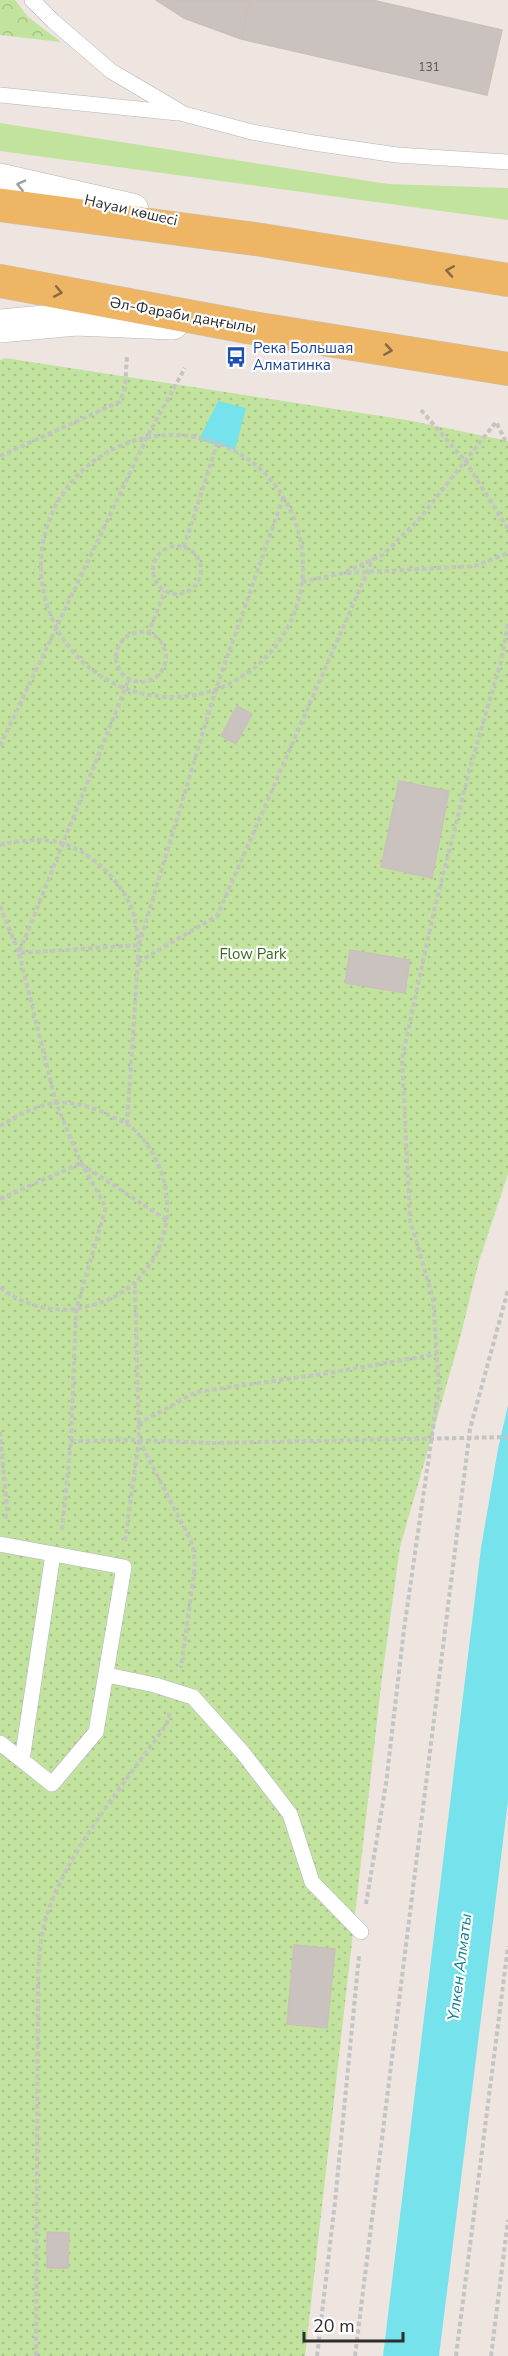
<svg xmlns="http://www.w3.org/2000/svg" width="508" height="2356" font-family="'Nunito Sans',sans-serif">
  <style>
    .grass { fill: #c2e39e }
    .forest { fill: url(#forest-crowns) }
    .park { fill: url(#park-dots) }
    .water { fill: #76e3ec }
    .building { fill: #c9c2bf; stroke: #c9c0b9; stroke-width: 1.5 }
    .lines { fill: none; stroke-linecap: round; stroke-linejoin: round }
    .lane-casing { stroke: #b0b5bd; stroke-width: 16 }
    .secondary-casing { stroke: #b0b5bd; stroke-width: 34 }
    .primary-casing { stroke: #c4c4c4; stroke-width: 34 }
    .path { stroke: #c4c4c4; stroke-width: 4; stroke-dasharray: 4.5 3; stroke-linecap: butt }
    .lane { stroke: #fff; stroke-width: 15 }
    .secondary { stroke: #fff; stroke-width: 33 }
    .primary { stroke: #eeb564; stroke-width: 33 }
    .path-bridge { stroke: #c4c4c4; stroke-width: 4; stroke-dasharray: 4.5 3; stroke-linecap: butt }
    .oneway { stroke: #a0a0a0 }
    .oneway2 { stroke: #846a46 }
    .labels { text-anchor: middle; stroke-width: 4.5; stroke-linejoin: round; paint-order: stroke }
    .number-label { font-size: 12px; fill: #545252 }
    .street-label { font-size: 15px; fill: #2d2d2d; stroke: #fff }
    .transit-label { font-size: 15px; fill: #164399; stroke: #fff; text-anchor: start }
    .park-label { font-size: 15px; fill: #3b6a1d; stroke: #fff }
    .water-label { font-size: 16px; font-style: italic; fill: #118096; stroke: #fff }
  </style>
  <defs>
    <pattern id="forest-crowns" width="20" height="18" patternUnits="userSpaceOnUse" patternTransform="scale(1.5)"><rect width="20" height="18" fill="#c2e39e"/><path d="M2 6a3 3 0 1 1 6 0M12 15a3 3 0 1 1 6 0" fill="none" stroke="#a7c388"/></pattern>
    <pattern id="park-dots" width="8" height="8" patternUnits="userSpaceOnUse" patternTransform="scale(1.5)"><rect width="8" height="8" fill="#c2e39e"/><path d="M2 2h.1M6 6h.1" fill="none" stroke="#a7c388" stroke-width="1.8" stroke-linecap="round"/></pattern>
  </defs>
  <rect width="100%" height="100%" fill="#eee5e0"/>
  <path class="grass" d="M 0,123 L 388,184 L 508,188 L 508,220 L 0,151 Z"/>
  <path class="forest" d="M 0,0 L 15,0 L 28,17 L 61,42 L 0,35 Z"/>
  <path class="park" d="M 5,358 L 407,420 L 508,441 L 508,1174 L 479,1261 L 460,1338 L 400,1547 L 382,1677 L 305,2356 L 0,2356 L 0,360 Z"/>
  <path class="water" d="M 218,401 L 246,408 L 235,450 L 199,440 Z
    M 508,1405 L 508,1801 L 439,2356 L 383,2356 L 481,1548 L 498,1449 Z"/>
  <path class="building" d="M 156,0 L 250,0 L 241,39 L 184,18 Z
    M 250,0 L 372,0 L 502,30 L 487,95 L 241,39 Z
    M 237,706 L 252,714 L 236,744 L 221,736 Z
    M 399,781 L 449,791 L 432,878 L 381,867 Z
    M 350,950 L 410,960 L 405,993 L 345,983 Z
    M 294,1945 L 335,1949 L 327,2028 L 287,2024 Z
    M 47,2232 L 69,2233 L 68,2268 L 47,2268 Z"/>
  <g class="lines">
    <g class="lane-casing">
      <path id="lane" d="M 32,0 L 53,21 L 111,71 L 184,114 L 252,132 L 314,143 L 397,155 L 508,162
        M 0,95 L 178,113
        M 0,1544 L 124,1567 L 96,1732 L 52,1784 L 0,1743
        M 107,1675 L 155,1685 L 193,1697 L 243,1753 L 290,1814 L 312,1882 L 361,1932
        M 22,1760 L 53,1554"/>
    </g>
    <g class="secondary-casing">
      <path id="secondary" d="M 0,180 L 132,210
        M 0,326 L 76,319 L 172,323"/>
    </g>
    <g class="primary-casing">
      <path id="primary" d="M 0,205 L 262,240 L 508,280
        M 0,281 L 247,327 L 508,369"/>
    </g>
    <path class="path" d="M 421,410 L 466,462 L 508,529
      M41 566a131 131 0 1 1 262 0a131 131 0 1 1-262 0Z
      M 0,456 L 119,402 L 125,389 L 127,355
      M153 570a24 24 0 1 1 48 0a24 24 0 1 1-48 0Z
      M 184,547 L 217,444
      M 347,573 L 475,566 L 508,553
      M 302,582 L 343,573 L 383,555 L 420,518 L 496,422 L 505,440 L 508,441
      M116 657a25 25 0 1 1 50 0a25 25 0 1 1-50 0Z
      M 148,634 L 165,591
      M 0,746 L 148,435 L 185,368
      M 0,845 C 18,840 47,837 65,844 C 94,855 123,882 133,912 C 136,922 137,934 139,944
      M 0,906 L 19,953 L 139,945
      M 138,962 L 217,916 L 373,559
      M 127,1124 L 139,945 L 215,692 L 283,498
      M 0,1126 C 17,1116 34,1106 54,1103 C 70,1101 93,1107 107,1114 C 113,1118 121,1120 127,1124 C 171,1157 180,1224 148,1267 C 143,1272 139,1280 133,1284 C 120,1295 106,1302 89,1306 C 58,1315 25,1307 0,1287
      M 81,1164 L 167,1220
      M 0,1199 L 81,1163
      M 138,1424 L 196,1392 L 322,1374 L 437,1354
      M 0,1432 L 7,1509 L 5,1520
      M 139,1440 L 193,1545 L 195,1566 L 181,1668
      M 71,1441 L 139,1440 L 212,1443
      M 62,1530 L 71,1441 L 76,1310 L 106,1207 L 81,1163 L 56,1103 L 19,953 L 129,679
      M 125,1541 L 139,1440 L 135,1284
      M 366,1904 L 386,1784 L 404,1629 L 439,1387 L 433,1298 L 410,1220 L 402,1059 L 434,911 L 470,768 L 501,662 L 508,622
      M 36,2356 L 38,1971 C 40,1956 40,1940 44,1925 C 61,1858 126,1782 166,1725 L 170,1713
      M 317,2356 L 335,2202 L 359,1956
      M 355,2356 L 470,1429 L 508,1290
      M 456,2356 L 508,1946
      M 491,2356 L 508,2220"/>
    <use href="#lane" class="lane"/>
    <use href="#secondary" class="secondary"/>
    <use href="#primary" class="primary"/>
    <path class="path-bridge" d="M 212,1443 L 508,1437"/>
  </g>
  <defs><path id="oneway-chevron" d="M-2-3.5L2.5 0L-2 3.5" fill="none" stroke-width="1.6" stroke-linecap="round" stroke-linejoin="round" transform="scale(1.5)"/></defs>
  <use class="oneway" href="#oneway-chevron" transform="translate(21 185) rotate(-167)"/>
  <g class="oneway2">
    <use href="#oneway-chevron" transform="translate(450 271) rotate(-171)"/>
    <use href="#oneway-chevron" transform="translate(58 292) rotate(11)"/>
    <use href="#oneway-chevron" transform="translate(388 350) rotate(9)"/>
  </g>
  <defs>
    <g id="bus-bare" transform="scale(1.62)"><path d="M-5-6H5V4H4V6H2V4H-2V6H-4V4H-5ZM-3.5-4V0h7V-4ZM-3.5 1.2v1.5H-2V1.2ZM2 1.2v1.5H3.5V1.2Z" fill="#1a4fb4" stroke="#fff" stroke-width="2.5" paint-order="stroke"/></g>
  </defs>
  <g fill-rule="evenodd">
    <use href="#bus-bare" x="236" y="357"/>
  </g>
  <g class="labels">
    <g class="number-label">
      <text x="429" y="71">131</text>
    </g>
    <g class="street-label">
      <text transform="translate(131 210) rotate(13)" y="5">Науаи көшесі</text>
      <text transform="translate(183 315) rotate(10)" y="5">Әл-Фараби даңғылы</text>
    </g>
    <g class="transit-label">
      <text x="253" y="353">Река Большая<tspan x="253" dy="17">Алматинка</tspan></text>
    </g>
    <g class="park-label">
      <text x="253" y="959">Flow Park</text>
    </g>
    <g class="water-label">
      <text transform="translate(459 1967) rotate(-83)" y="6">Үлкен Алматы</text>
    </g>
  </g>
  <path d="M304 2332v9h99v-9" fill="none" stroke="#2d2d2d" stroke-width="3"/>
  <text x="313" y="2332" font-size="18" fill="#2d2d2d" stroke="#ffffff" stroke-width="4.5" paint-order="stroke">20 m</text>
</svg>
